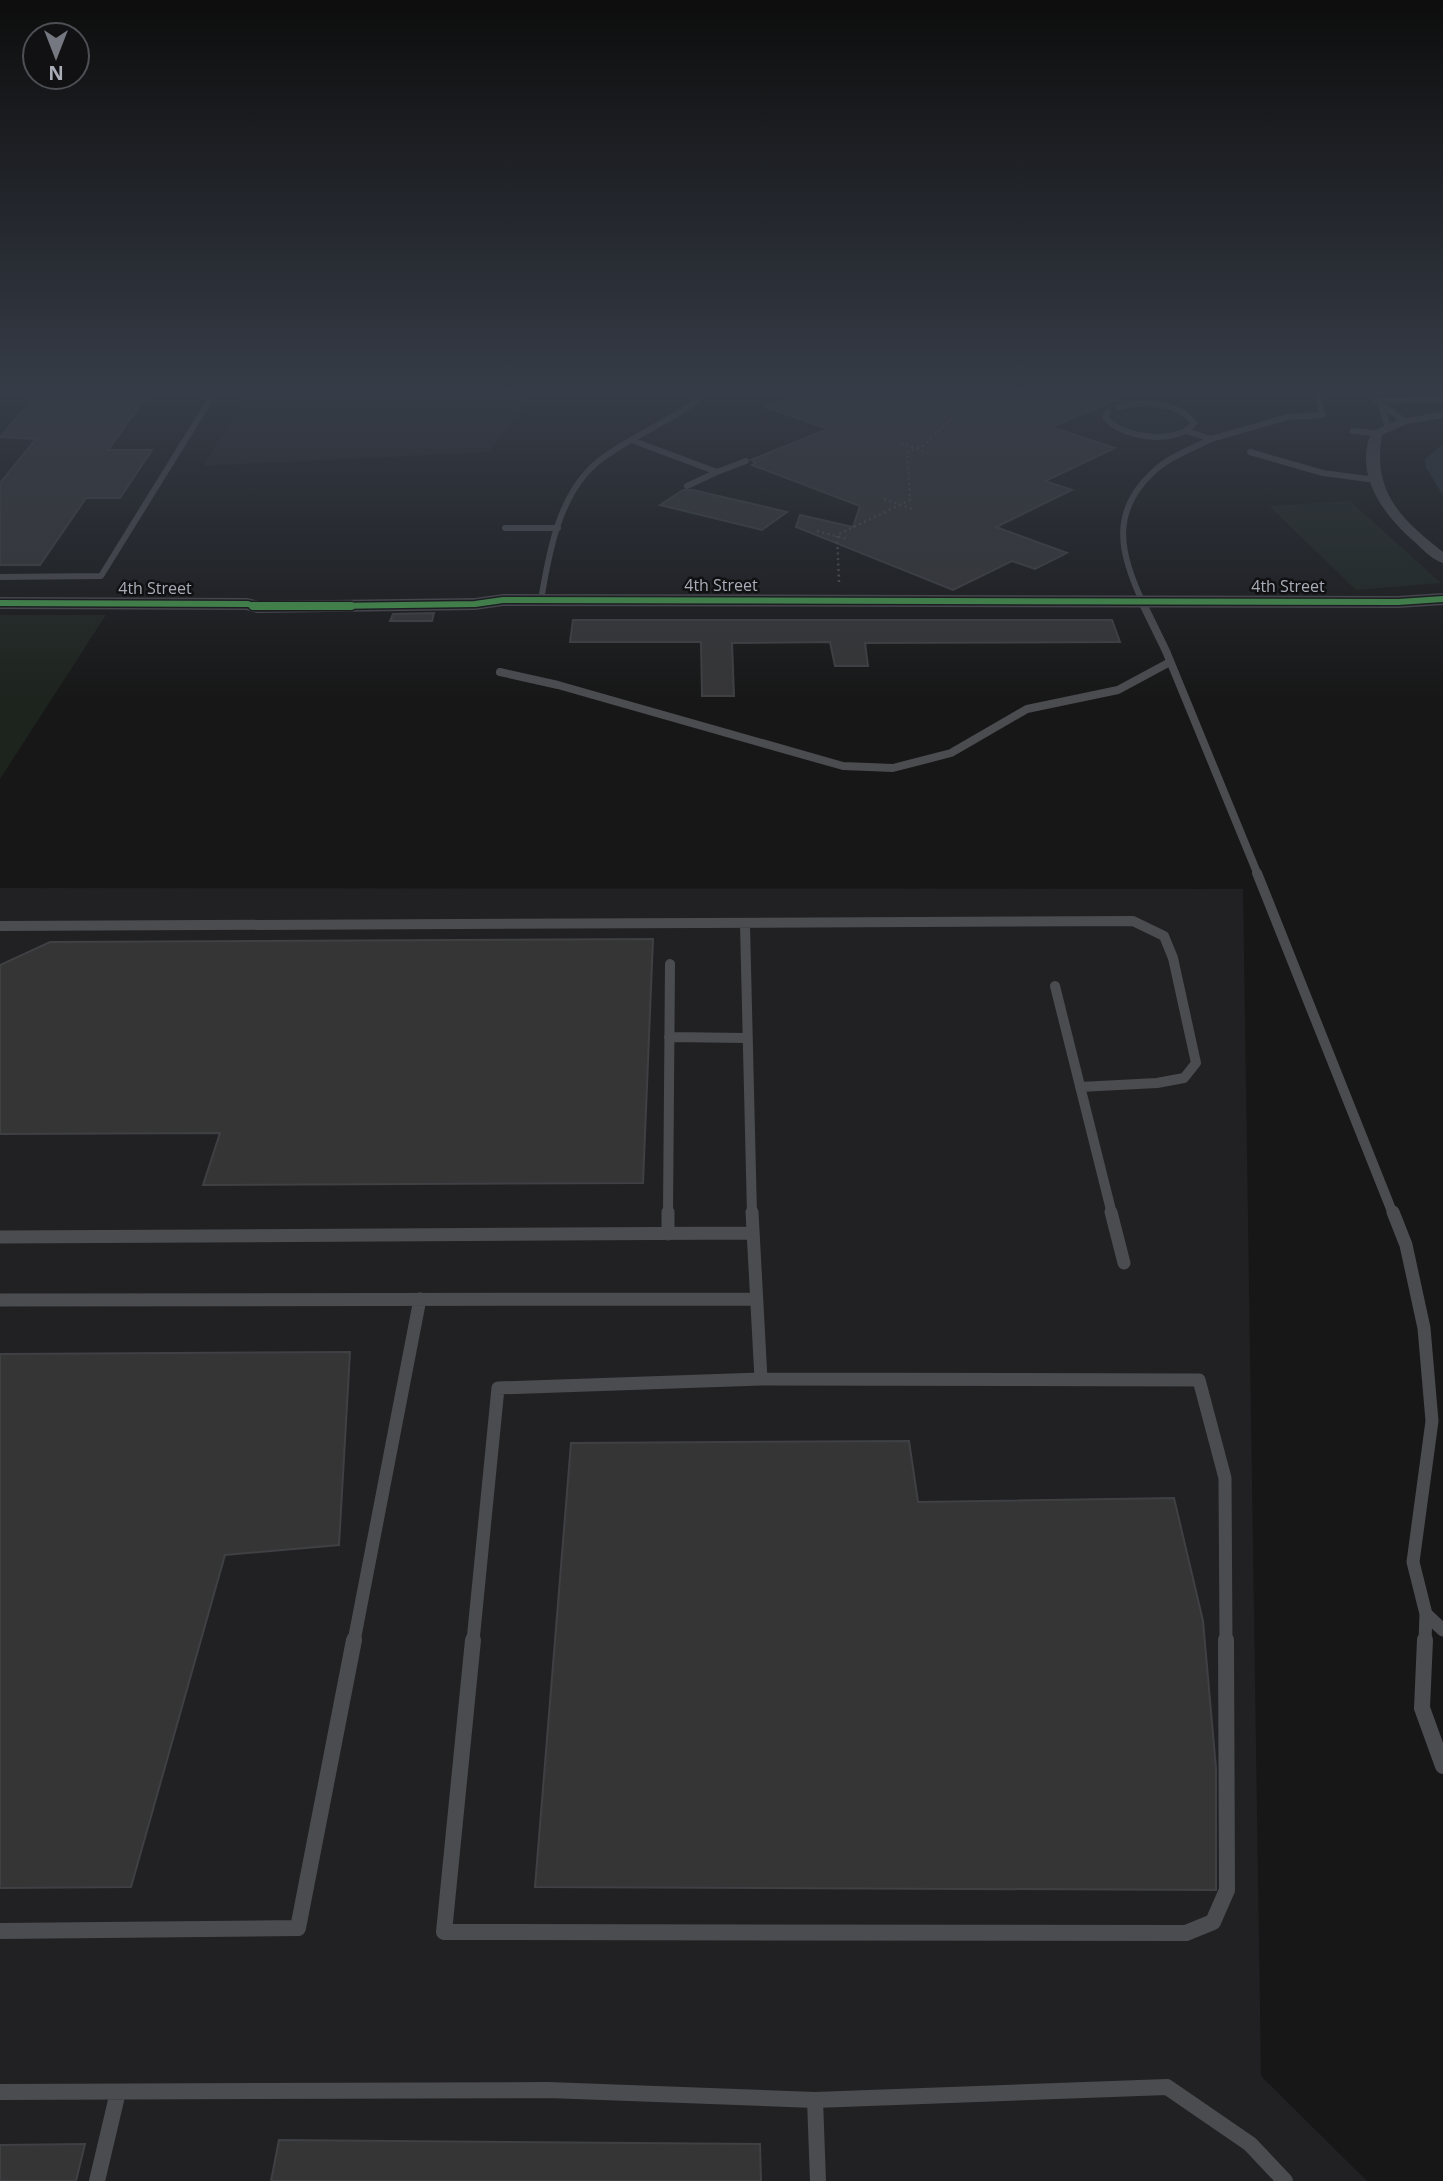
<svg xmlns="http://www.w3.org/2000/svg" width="1443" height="2181" font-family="'Open Sans',sans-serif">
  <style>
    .built { fill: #212123 }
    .green { fill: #1d241e }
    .water { fill: #2a3239 }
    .building { fill: #353536; stroke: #3f4043; stroke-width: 2 }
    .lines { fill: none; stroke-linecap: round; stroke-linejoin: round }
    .path { stroke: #4d4e52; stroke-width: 2.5; stroke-dasharray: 2 3.5; stroke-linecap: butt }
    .lane-far4 { stroke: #4b4c50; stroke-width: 6 }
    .lane-far3 { stroke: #4b4c50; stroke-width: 8 }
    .lane-far2 { stroke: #4b4c50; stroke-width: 10 }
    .lane-far1 { stroke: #4b4c50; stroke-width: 13 }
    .lane { stroke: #4b4c50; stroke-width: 16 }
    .street { fill: #4b4c50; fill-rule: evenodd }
    .secondary { fill: #4a4a4e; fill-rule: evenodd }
    .cycleway-far1-casing { stroke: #111113; stroke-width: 9 }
    .cycleway-casing { stroke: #111113; stroke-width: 11 }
    .cycleway-far1 { stroke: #469c4c; stroke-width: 6 }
    .cycleway { stroke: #469c4c; stroke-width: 8 }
    .labels { text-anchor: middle; stroke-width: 5; stroke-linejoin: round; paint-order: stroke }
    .far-street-label { font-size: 16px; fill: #a8adb8; stroke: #111113 }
  </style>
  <rect width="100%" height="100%" fill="#171717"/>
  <path class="built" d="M 249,395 L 532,395 L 489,452 L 202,466 Z
    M 0,888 L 1243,889 L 1261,2076 L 1367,2181 L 0,2181 Z"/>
  <path class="green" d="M 1151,407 L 1181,416 L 1185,426 C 1164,440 1131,435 1112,420 L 1118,411 Z
    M 1350,501 L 1441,583 L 1356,590 L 1269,506 Z
    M 0,615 L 106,615 L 0,779 Z"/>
  <path class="water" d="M 1443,444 L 1443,495 L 1426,468 L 1425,459 Z"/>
  <path class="building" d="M 799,395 L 1127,395 L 1051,427 L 1115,448 L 1045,481 L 1072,490 L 996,527 L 1067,553 L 1035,569 L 1012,561 L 953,590 L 796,527 L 800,515 L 853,527 L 860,506 L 752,465 L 756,463 L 751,460 L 828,429 L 766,407 Z
    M 33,398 L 145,398 L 108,450 L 152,450 L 120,498 L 86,498 L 40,565 L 0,565 L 0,483 L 36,439 L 0,437 Z
    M 683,490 L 693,490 L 787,512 L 762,530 L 660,505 Z
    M 434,613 L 432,621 L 390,621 L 393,614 Z
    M 573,620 L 1112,620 L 1120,642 L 865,643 L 868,666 L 835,666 L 830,642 L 732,643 L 734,696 L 702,696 L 701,642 L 570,642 Z
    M 653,939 L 643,1183 L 203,1185 L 220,1133 L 0,1134 L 0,965 L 50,942 Z
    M 350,1352 L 339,1545 L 225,1555 L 131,1887 L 0,1888 L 0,1354 Z
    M 909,1441 L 918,1502 L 1174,1498 L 1203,1621 L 1216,1768 L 1216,1890 L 535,1887 L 571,1443 Z
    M 279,2140 L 760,2144 L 761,2181 L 271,2181 Z
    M 85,2144 L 76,2181 L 0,2181 L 0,2145 Z"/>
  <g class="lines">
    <path class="path" d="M 950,405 L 978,414
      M 901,443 L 931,454
      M 884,499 L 915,510
      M 817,531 L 847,539
      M 839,582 L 837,535 L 910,500 L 907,452 L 925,445 L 956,414 L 1001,395"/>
    <path class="lane-far4" d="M 1370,395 L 1404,421
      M 1379,400 L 1443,399
      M 1380,402 L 1388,428
      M 1108,412 L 1105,417 C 1120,438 1178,446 1194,423 C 1176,401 1144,401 1118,407
      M 1353,431 L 1376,433
      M 1211,439 L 1288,417 L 1323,415 L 1317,395
      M 634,441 L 717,472 L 746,461
      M 1250,452 L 1323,473 L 1376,480
      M 687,486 L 717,472
      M 505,528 L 558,528
      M 0,577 L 101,576 L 213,395
      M 541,600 C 549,552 559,492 600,460 C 631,436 669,423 700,398 L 698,395
      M 1145,607 C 1119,554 1108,509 1159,467 C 1173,455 1194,448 1211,439 L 1187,431"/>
    <path class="lane-far3" d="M 1144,606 L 1166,651 L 1258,875
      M 500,672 L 558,685 L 843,766 L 893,768 L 951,753 L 1027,709 L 1118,690 L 1170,662"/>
    <path class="lane-far2" d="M 1257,873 L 1393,1214
      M 745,925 L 752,1214
      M 0,926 L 1133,921 L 1164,936 L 1173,958 L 1196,1063 L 1184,1078 L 1157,1083 L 1080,1087
      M 1055,986 L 1112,1214
      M 669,1037 L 746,1038
      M 668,1214 L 670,964"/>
    <path class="lane-far1" d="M 752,1212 L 761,1379
      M 1111,1212 L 1124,1263
      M 1393,1212 L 1406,1245 L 1424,1328 L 1432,1421 L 1413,1562 L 1426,1614 L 1443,1630
      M 668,1234 L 668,1212
      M 0,1237 L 752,1233
      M 0,1300 L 756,1299
      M 761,1379 L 1199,1380 L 1225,1478 L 1226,1641
      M 354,1641 L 420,1299
      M 473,1641 L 498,1388 L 761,1379
      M 1425,1641 L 1426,1614"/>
    <path class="lane" d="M 473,1640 L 444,1932 L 1186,1933 L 1213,1922 L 1227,1890 L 1226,1640
      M 1425,1640 L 1422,1708 L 1443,1766
      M 0,1931 L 298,1928 L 354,1640
      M 0,2092 L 548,2090 L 815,2100 L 1167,2087 L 1250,2144 L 1285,2181
      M 815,2100 L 818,2181
      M 97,2181 L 118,2092"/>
    <path class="street" d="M 1443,412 L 1443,418 L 1407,424 L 1382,435 C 1372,492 1401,519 1443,552 L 1443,563 C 1433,560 1424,551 1417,544 C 1385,517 1352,475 1372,431 L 1400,419 Z"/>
    <path class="secondary" d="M 1443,593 L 1443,605 L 1398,608 L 503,606 L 475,610 L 257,613 L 246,610 L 0,609 L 0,597 L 248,598 L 259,601 L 475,598 L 503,594 L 1398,596 Z"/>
    <g class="cycleway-far1-casing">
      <path id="cycleway-far1" d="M 0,603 L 248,604 L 257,607 L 475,604 L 503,600 L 1398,602 L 1443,599"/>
    </g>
    <g class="cycleway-casing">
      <path id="cycleway" d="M 253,606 L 351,606"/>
    </g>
    <use href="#cycleway-far1" class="cycleway-far1"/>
    <use href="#cycleway" class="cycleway"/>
  </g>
  <linearGradient id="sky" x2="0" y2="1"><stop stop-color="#0d0d0d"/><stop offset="0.56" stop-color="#363c47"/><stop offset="1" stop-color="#363c47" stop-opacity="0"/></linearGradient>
  <rect width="1443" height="700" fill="url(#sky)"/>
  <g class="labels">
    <g class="far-street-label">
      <text x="721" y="591">4th Street</text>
      <text x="1288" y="592">4th Street</text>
      <text x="155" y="594">4th Street</text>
    </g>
  </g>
  <g transform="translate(56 56) rotate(180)"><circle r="33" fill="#111113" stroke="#4d4f55" stroke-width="2"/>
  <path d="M0-5L12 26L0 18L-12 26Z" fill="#757880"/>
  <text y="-10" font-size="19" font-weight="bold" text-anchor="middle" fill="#a8adb8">N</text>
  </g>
</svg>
